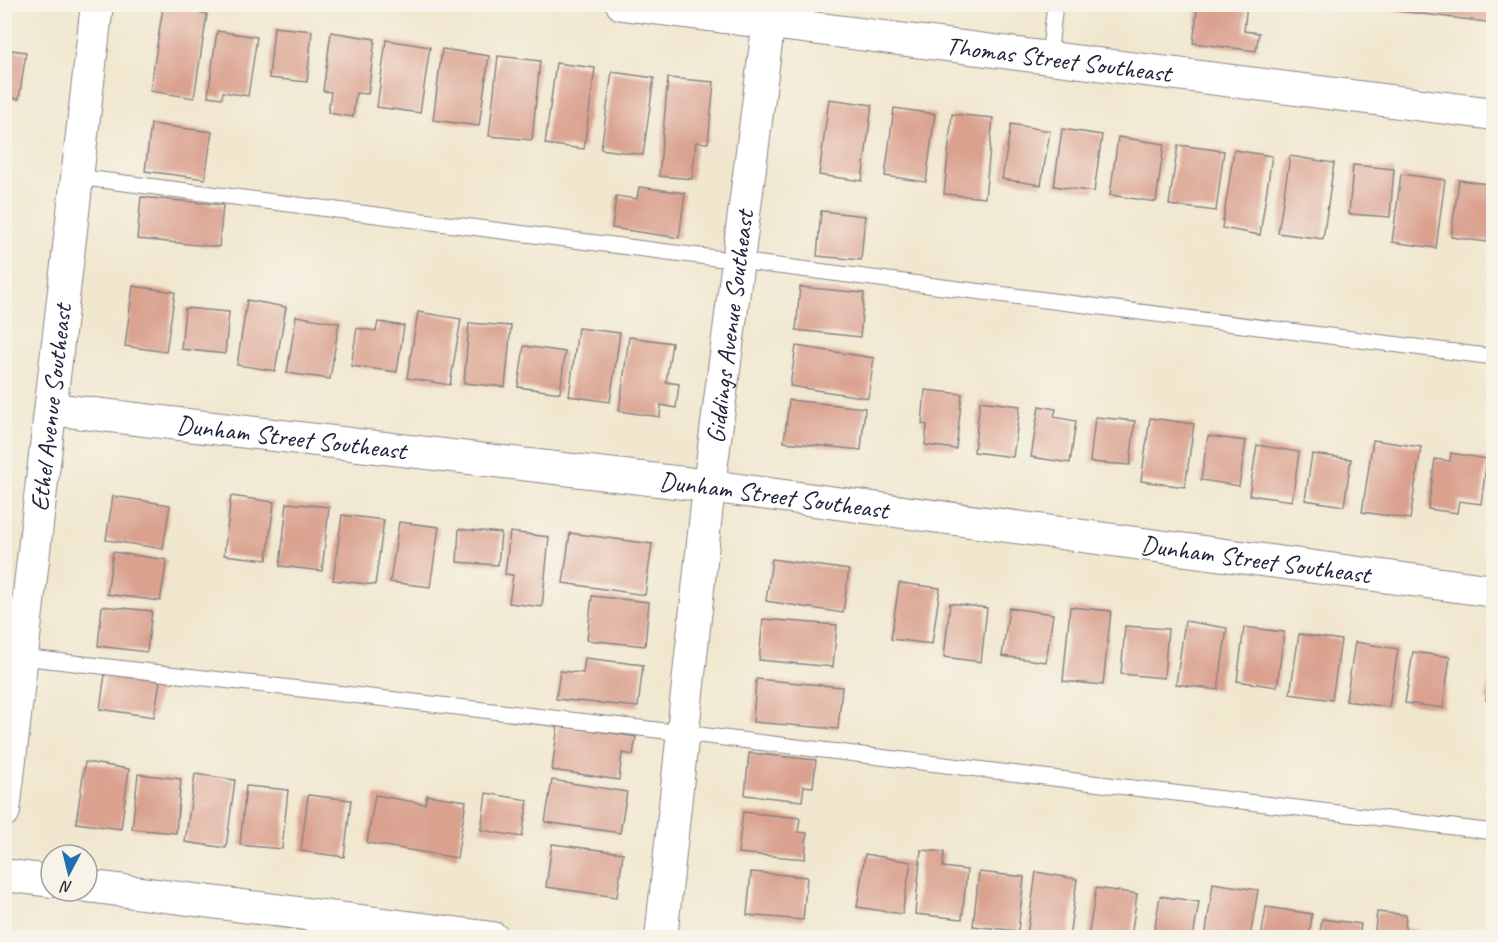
<svg xmlns="http://www.w3.org/2000/svg" width="1498" height="942" font-family="Caveat,sans-serif">
  <style>
    .building { fill: #daa18f }
    .lines { fill: none; stroke-linecap: round; stroke-linejoin: round }
    .lane-casing { stroke: #8a8485; stroke-width: 17 }
    .street-casing { stroke: #8a8485; stroke-width: 34 }
    .lane { stroke: #fff; stroke-width: 15 }
    .street { stroke: #fff; stroke-width: 32 }
    .labels { text-anchor: middle; stroke-width: 6; stroke-linejoin: round; paint-order: stroke }
    .street-label { font-size: 26px; fill: #22223b; stroke: #f7f3e8 }
  </style>
  <rect width="100%" height="100%" fill="#f7f3e8"/>
  <filter id="ink" filterUnits="userSpaceOnUse"><feTurbulence type="fractalNoise" baseFrequency=".0167" numOctaves="2"/><feDisplacementMap in="SourceGraphic" scale="12" xChannelSelector="R" yChannelSelector="G"/><feConvolveMatrix kernelMatrix="1 2 1 2 8 2 1 2 1" color-interpolation-filters="sRGB"/></filter>
  <filter id="wash" filterUnits="userSpaceOnUse"><feTurbulence type="fractalNoise" baseFrequency=".008" numOctaves="4" result="noise"/><feDisplacementMap in="SourceGraphic" scale="24" xChannelSelector="R" yChannelSelector="G"/><feGaussianBlur stdDeviation="1.35" result="paint"/><feColorMatrix in="noise" values="0 0 0 0 0 0 0 0 0 0 0 0 0 0 0 0 0 1.4 0 .05"/><feComposite in="paint" operator="in"/></filter>
  <g filter="url(#wash)">
    <rect width="100%" height="100%" fill="#f1e7cf"/>
    <g id="blocks">
      <path class="building" d="M 1198,4 L 1247,4 L 1244,31 L 1259,33 L 1256,51 L 1193,43 Z
        M 1384,4 L 1494,4 L 1494,23 L 1383,9 Z
        M 163,7 L 207,14 L 194,98 L 150,91 Z
        M 274,27 L 312,31 L 307,82 L 269,78 Z
        M 217,31 L 257,37 L 248,96 L 223,92 L 222,98 L 208,96 Z
        M 331,32 L 375,39 L 368,94 L 356,93 L 353,117 L 328,113 L 331,92 L 323,91 Z
        M 386,40 L 430,47 L 420,113 L 377,107 Z
        M 4,49 L 26,52 L 19,99 L 4,97 Z
        M 442,49 L 489,56 L 479,126 L 433,120 Z
        M 498,56 L 540,61 L 532,140 L 489,136 Z
        M 556,63 L 595,68 L 584,149 L 545,144 Z
        M 612,72 L 654,78 L 643,155 L 601,149 Z
        M 668,78 L 714,82 L 708,143 L 696,142 L 692,179 L 659,176 Z
        M 829,99 L 872,105 L 862,181 L 819,175 Z
        M 894,108 L 935,114 L 926,182 L 885,176 Z
        M 4,109 L 9,110 L 6,136 L 4,136 Z
        M 952,114 L 993,118 L 985,198 L 944,194 Z
        M 151,124 L 212,132 L 205,179 L 145,171 Z
        M 1011,124 L 1050,131 L 1041,185 L 1002,179 Z
        M 1062,129 L 1102,135 L 1094,192 L 1054,186 Z
        M 1118,137 L 1164,144 L 1156,202 L 1110,195 Z
        M 1178,145 L 1224,151 L 1216,211 L 1169,205 Z
        M 1234,150 L 1272,156 L 1260,235 L 1222,228 Z
        M 1290,156 L 1334,163 L 1323,239 L 1278,233 Z
        M 1353,165 L 1394,169 L 1390,217 L 1349,214 Z
        M 4,172 L 11,173 L 6,210 L 4,210 Z
        M 1401,174 L 1445,180 L 1436,248 L 1392,242 Z
        M 1459,180 L 1494,185 L 1494,243 L 1451,237 Z
        M 639,187 L 685,193 L 679,238 L 612,228 L 616,196 L 637,199 Z
        M 141,197 L 223,205 L 219,247 L 137,239 Z
        M 821,211 L 865,216 L 861,260 L 817,256 Z
        M 133,286 L 175,292 L 166,352 L 125,346 Z
        M 800,287 L 864,293 L 860,337 L 796,330 Z
        M 247,300 L 286,307 L 275,371 L 237,365 Z
        M 185,308 L 229,312 L 225,354 L 181,349 Z
        M 418,312 L 461,319 L 450,385 L 407,378 Z
        M 296,316 L 339,323 L 330,379 L 287,373 Z
        M 378,322 L 404,326 L 397,372 L 351,366 L 357,328 L 376,331 Z
        M 469,323 L 511,326 L 505,387 L 464,383 Z
        M 578,328 L 620,333 L 610,402 L 569,396 Z
        M 629,337 L 672,343 L 666,382 L 679,384 L 676,408 L 661,405 L 660,417 L 619,411 Z
        M 524,346 L 565,352 L 560,393 L 518,387 Z
        M 796,346 L 874,358 L 868,398 L 790,386 Z
        M 925,390 L 962,394 L 956,449 L 925,445 L 927,425 L 922,424 Z
        M 789,400 L 865,408 L 861,450 L 784,442 Z
        M 980,401 L 1020,406 L 1013,457 L 974,452 Z
        M 1039,406 L 1056,409 L 1054,417 L 1076,421 L 1070,463 L 1031,457 Z
        M 1095,417 L 1135,421 L 1130,465 L 1090,462 Z
        M 1150,418 L 1194,424 L 1185,487 L 1141,481 Z
        M 1208,436 L 1246,441 L 1239,486 L 1201,480 Z
        M 1373,440 L 1421,447 L 1410,519 L 1362,512 Z
        M 1257,445 L 1299,452 L 1292,501 L 1249,495 Z
        M 1451,453 L 1487,459 L 1481,504 L 1459,501 L 1457,513 L 1428,509 L 1435,459 L 1450,461 Z
        M 1312,454 L 1351,459 L 1344,506 L 1305,500 Z
        M 113,496 L 170,505 L 163,549 L 106,540 Z
        M 231,496 L 274,502 L 267,560 L 224,555 Z
        M 287,503 L 329,507 L 322,571 L 280,566 Z
        M 342,515 L 384,520 L 375,585 L 333,580 Z
        M 399,522 L 439,527 L 430,587 L 390,582 Z
        M 459,529 L 501,533 L 498,565 L 457,562 Z
        M 510,532 L 549,537 L 542,607 L 509,603 L 513,575 L 505,574 Z
        M 570,533 L 652,544 L 645,595 L 563,583 Z
        M 113,552 L 167,560 L 160,601 L 107,594 Z
        M 772,559 L 849,570 L 843,613 L 766,601 Z
        M 899,583 L 940,588 L 932,644 L 891,639 Z
        M 592,596 L 649,602 L 645,646 L 587,640 Z
        M 950,603 L 987,608 L 981,662 L 944,657 Z
        M 102,606 L 152,611 L 147,652 L 98,646 Z
        M 1070,607 L 1111,611 L 1103,685 L 1063,681 Z
        M 1009,608 L 1053,614 L 1046,662 L 1002,656 Z
        M 763,619 L 837,625 L 833,667 L 759,660 Z
        M 1185,621 L 1227,628 L 1218,690 L 1176,684 Z
        M 1125,626 L 1168,629 L 1164,678 L 1121,674 Z
        M 1244,627 L 1284,632 L 1277,687 L 1237,681 Z
        M 1299,634 L 1341,640 L 1332,700 L 1290,694 Z
        M 1355,642 L 1398,649 L 1389,707 L 1346,701 Z
        M 1413,652 L 1450,657 L 1443,708 L 1405,703 Z
        M 1492,657 L 1494,657 L 1494,701 L 1486,700 Z
        M 585,658 L 643,665 L 638,707 L 556,699 L 560,671 L 583,673 Z
        M 105,674 L 160,681 L 154,717 L 100,709 Z
        M 756,679 L 842,687 L 838,729 L 753,722 Z
        M 558,725 L 636,737 L 633,755 L 622,753 L 619,780 L 552,770 Z
        M 749,753 L 816,760 L 813,787 L 804,786 L 802,801 L 745,795 Z
        M 85,762 L 129,769 L 121,829 L 76,823 Z
        M 138,774 L 181,779 L 176,833 L 132,829 Z
        M 195,774 L 235,780 L 226,848 L 185,842 Z
        M 552,780 L 627,792 L 620,833 L 545,822 Z
        M 246,786 L 288,790 L 282,849 L 240,845 Z
        M 1492,787 L 1494,787 L 1494,813 L 1488,812 Z
        M 486,793 L 528,800 L 522,837 L 481,830 Z
        M 308,795 L 351,800 L 344,857 L 301,851 Z
        M 375,795 L 425,804 L 427,795 L 466,801 L 457,858 L 367,843 Z
        M 743,812 L 800,818 L 798,832 L 807,833 L 805,859 L 738,853 Z
        M 552,844 L 623,853 L 617,897 L 546,887 Z
        M 921,850 L 944,852 L 943,867 L 967,870 L 962,919 L 915,914 Z
        M 865,854 L 911,862 L 902,914 L 857,907 Z
        M 751,872 L 807,877 L 803,920 L 747,915 Z
        M 979,872 L 1024,877 L 1018,931 L 973,926 Z
        M 1036,872 L 1077,879 L 1069,938 L 1027,936 Z
        M 1213,883 L 1258,890 L 1250,938 L 1205,938 Z
        M 1096,888 L 1137,894 L 1131,938 L 1088,938 Z
        M 1160,896 L 1199,902 L 1193,938 L 1153,938 Z
        M 1266,907 L 1312,914 L 1309,938 L 1261,938 Z
        M 1377,912 L 1406,915 L 1405,929 L 1419,930 L 1418,938 L 1374,938 Z
        M 1322,919 L 1361,924 L 1359,938 L 1319,938 Z
        M 1435,933 L 1458,936 L 1458,938 L 1434,938 Z"/>
    </g>
  </g>
  <g filter="url(#ink)">
    <use href="#blocks" fill-opacity="0" stroke="#8a8485" stroke-width="1.5"/>
    <g class="lines">
      <g class="lane-casing">
        <path id="lane" d="M 1049,58 L 1055,4
          M 77,177 L 1494,357
          M 22,657 L 683,733 L 1494,832"/>
      </g>
      <g class="street-casing">
        <g id="street">
          <path id="s1" d="M 622,4 L 1494,114"/>
          <path id="s2" d="M 51,409 L 709,486 L 1494,591"/>
          <path id="s3" d="M 4,811 L 97,4"/>
          <path d="M 4,875 L 51,881"/>
          <path d="M 87,886 L 493,938"/>
          <path id="s4" d="M 661,938 L 709,486 L 771,4"/>
        </g>
      </g>
      <use href="#lane" class="lane"/>
      <use href="#street" class="street"/>
    </g>
  </g>
  <g class="labels">
    <g class="street-label">
      <text dy="9" stroke="none"><textPath href="#s1" startOffset="440">Thomas Street Southeast</textPath></text>
      <text dy="9" stroke="none"><textPath href="#s4" startOffset="615">Giddings Avenue Southeast</textPath></text>
      <text dy="9" stroke="none"><textPath href="#s3" startOffset="406">Ethel Avenue Southeast</textPath></text>
      <text dy="9" stroke="none"><textPath href="#s2" startOffset="242">Dunham Street Southeast</textPath></text>
      <text dy="9" stroke="none"><textPath href="#s2" startOffset="728">Dunham Street Southeast</textPath></text>
      <text dy="9" stroke="none"><textPath href="#s2" startOffset="1214">Dunham Street Southeast</textPath></text>
    </g>
  </g>
  <rect width="1498" height="942" fill="none" stroke="#f7f3e8" stroke-width="24"/>
  <g transform="translate(69 873) rotate(187)"><circle r="28" fill="#f7f3e8" stroke="#a29fa3" stroke-width="1.5"/>
  <path d="M0-4.5L10 22L0 15L-10 22Z" fill="#1f6fb2"/>
  <text y="-9" font-size="16" font-weight="bold" text-anchor="middle" fill="#22223b">N</text>
  </g>
</svg>
